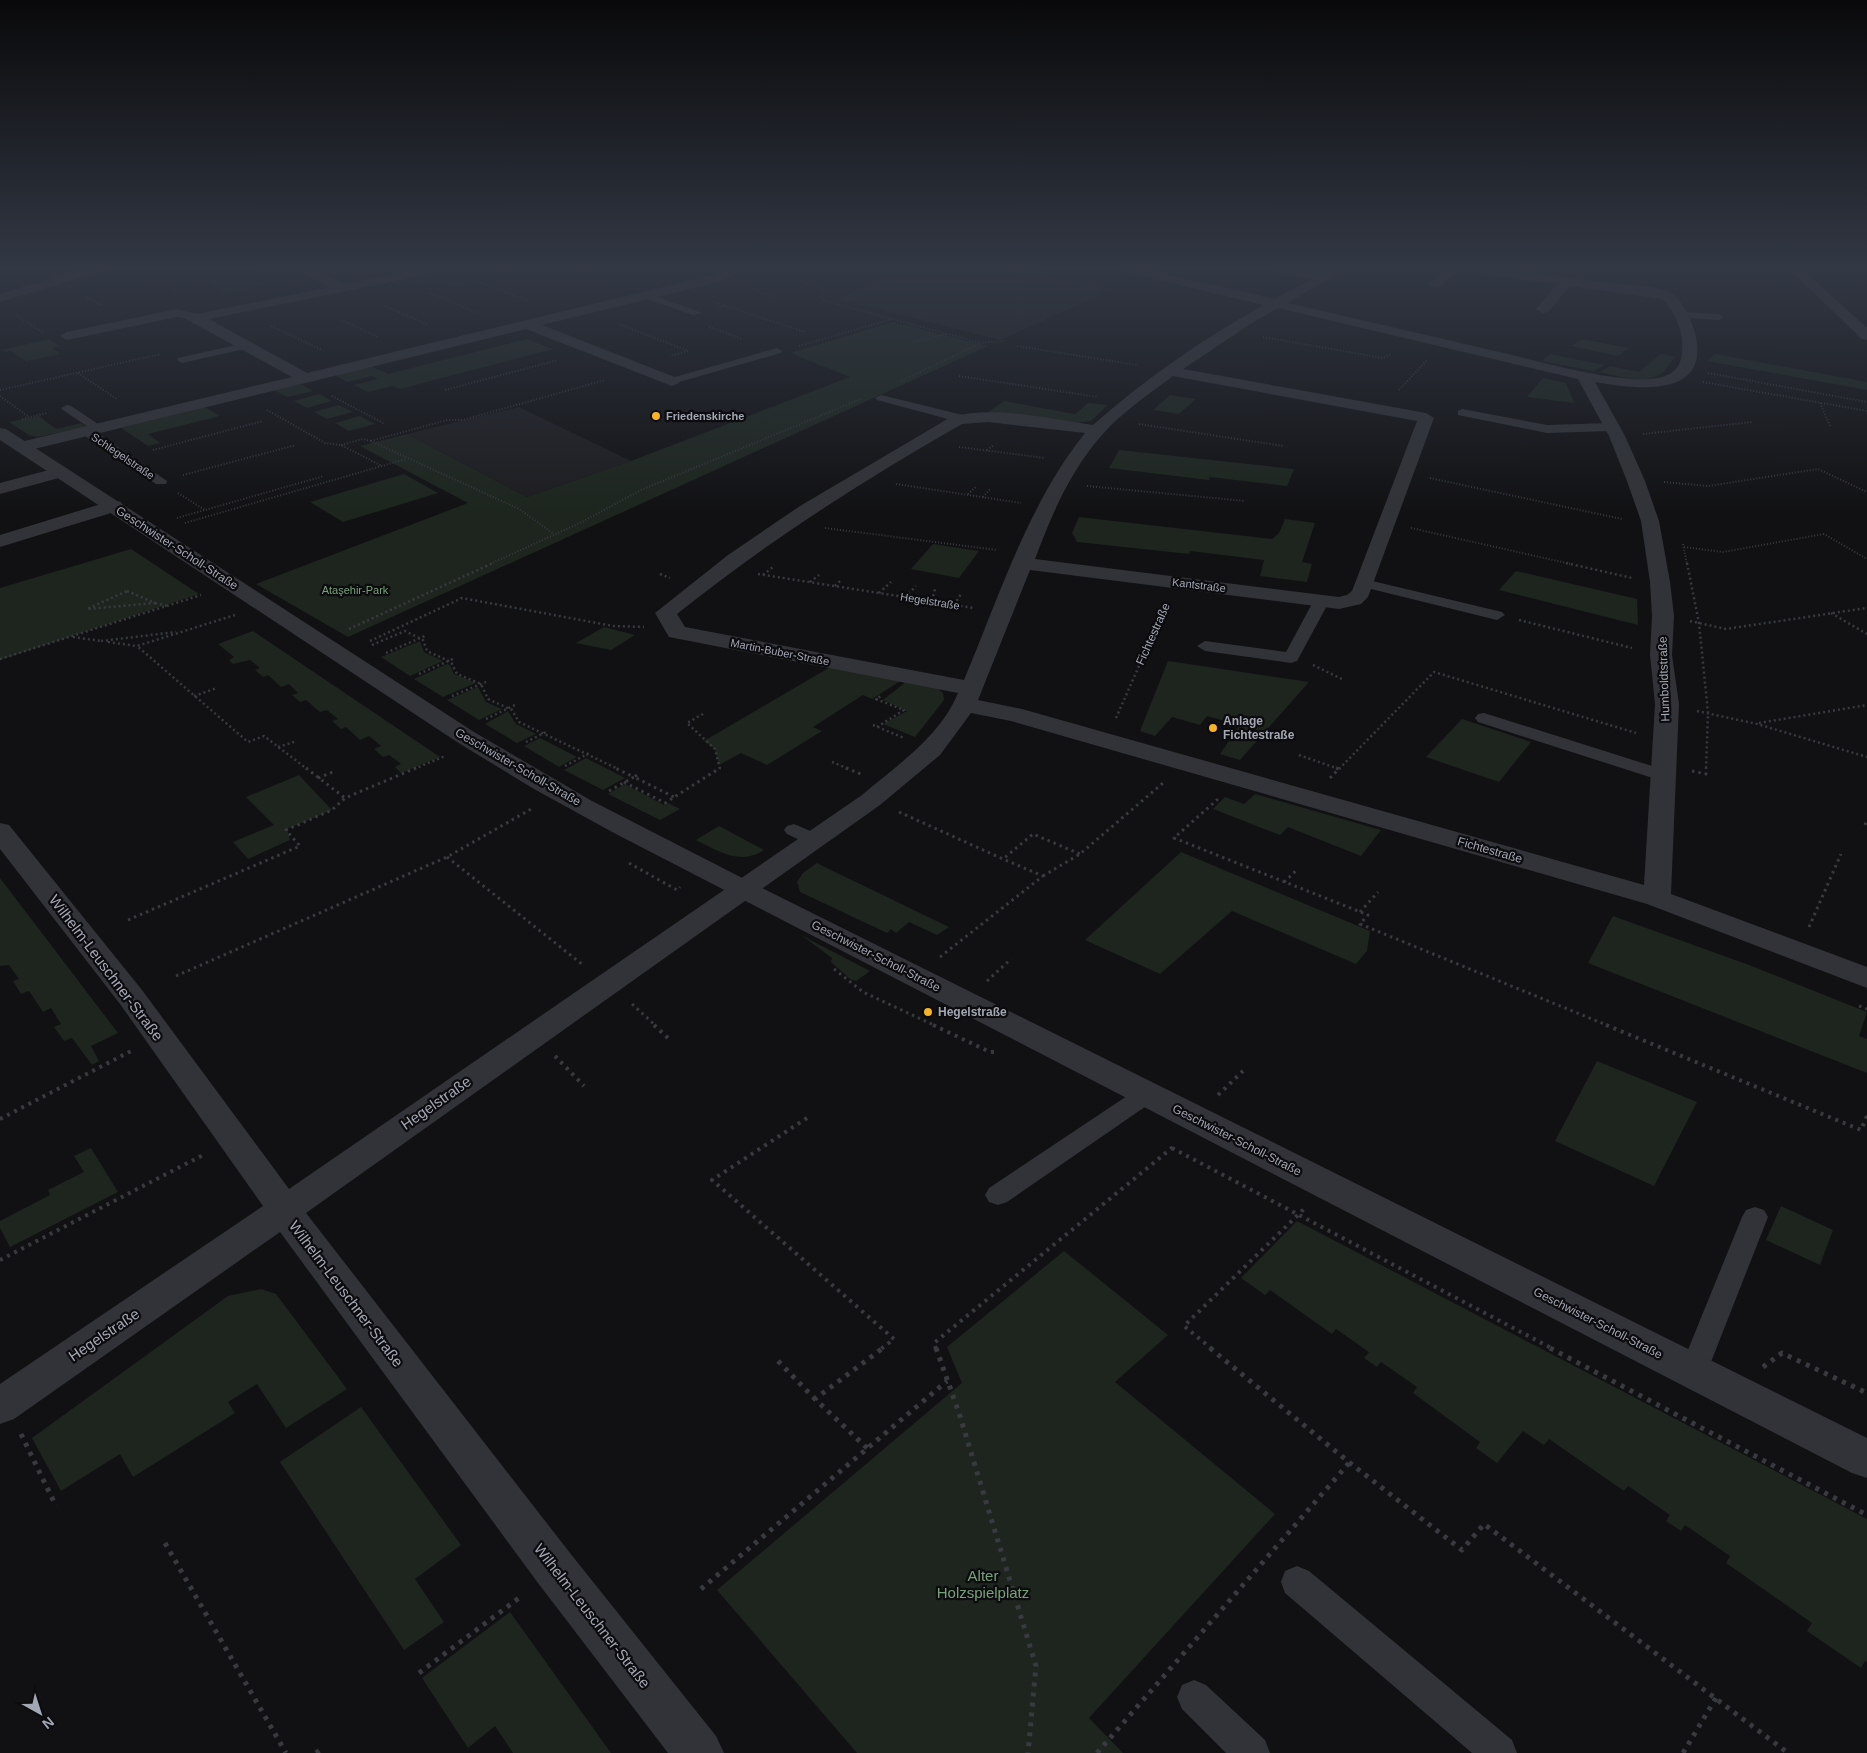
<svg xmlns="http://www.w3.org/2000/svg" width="1867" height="1753" font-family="Arial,sans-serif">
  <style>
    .built { fill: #1d1d20 }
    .green { fill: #1d251e }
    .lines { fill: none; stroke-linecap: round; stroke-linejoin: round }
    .path-far4 { stroke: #383a3f; stroke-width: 2; stroke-dasharray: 1 2; stroke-linecap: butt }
    .path-far3 { stroke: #383a3f; stroke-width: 2.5; stroke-dasharray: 2 3; stroke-linecap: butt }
    .path-far2 { stroke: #383a3f; stroke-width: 3; stroke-dasharray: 2.5 4; stroke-linecap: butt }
    .path-far1 { stroke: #383a3f; stroke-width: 4; stroke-dasharray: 3 5; stroke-linecap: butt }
    .path { stroke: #383a3f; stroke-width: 5; stroke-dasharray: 4 6; stroke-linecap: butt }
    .service { fill: #323338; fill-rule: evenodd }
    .minor { fill: #323338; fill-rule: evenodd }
    .tertiary { fill: #323338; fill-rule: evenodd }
    .poi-dot { fill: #f7b325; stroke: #0c0c0e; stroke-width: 2 }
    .labels { text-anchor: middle; stroke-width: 4.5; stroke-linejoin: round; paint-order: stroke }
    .far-poi-label { font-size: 11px; font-weight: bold; fill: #a2a7b4; stroke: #0c0c0e; text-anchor: start }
    .far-street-label { font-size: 11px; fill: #a2a7b4; stroke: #0c0c0e }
    .far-park-label { font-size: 11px; fill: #78a07b; stroke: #0c0c0e }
    .street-label { font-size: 12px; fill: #a2a7b4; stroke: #0c0c0e }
    .poi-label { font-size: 12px; font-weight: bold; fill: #a2a7b4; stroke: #0c0c0e; text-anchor: start }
    .near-street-label { font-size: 15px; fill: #a2a7b4; stroke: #0c0c0e }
    .near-park-label { font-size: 15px; fill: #78a07b; stroke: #0c0c0e }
  </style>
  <rect width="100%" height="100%" fill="#111113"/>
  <path class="built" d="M 898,270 L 1040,270 L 1113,289 L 1000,340 L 838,299 Z
    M 519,407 L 631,461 L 527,497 L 407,434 Z"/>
  <path class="green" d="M 232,271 L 263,285 L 228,293 L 197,278 Z
    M 444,273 L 469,283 L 450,287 L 437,282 L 418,286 L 406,281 Z
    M 893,322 L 988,346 L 348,637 L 256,584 L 468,503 L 360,446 L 407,434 L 527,497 L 631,461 L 850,377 L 790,353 Z
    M 49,339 L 60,346 L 52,348 L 61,354 L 26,361 L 11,351 L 5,352 L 1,350 Z
    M 527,339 L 553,349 L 400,389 L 392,386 L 368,392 L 354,385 L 378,379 L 372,376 L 347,382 L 335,375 L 371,366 L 388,374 Z
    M 1582,339 L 1629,348 L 1618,356 L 1571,346 Z
    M 1550,354 L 1604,365 L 1594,371 L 1541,361 Z
    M 1661,354 L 1675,357 C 1671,362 1667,369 1662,373 C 1646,385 1618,376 1600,372 L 1610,366 L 1639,372 Z
    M 1715,354 L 1867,382 L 1867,390 L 1707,361 Z
    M 1543,378 L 1566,383 L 1574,403 L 1527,397 Z
    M 301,384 L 313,391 L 287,397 L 274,390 Z
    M 320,394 L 332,401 L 307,408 L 294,401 Z
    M 1170,395 L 1196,399 L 1179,414 L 1153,410 Z
    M 1004,401 L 1075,414 L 1088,403 L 1108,405 L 1091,421 L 1076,423 L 988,412 Z
    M 339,405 L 353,412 L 327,419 L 314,412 Z
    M 205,407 L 220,416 L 148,434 L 160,443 L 148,446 L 121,428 Z
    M 39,416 L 56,429 L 81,423 L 86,427 L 37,437 L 29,435 L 9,422 Z
    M 360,416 L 375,424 L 349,431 L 335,423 Z
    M 1119,450 L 1294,469 L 1287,486 L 1210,477 L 1209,480 L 1109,468 Z
    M 404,474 L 438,493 L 343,522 L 310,502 Z
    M 1079,517 L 1272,539 L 1279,533 L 1285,519 L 1315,523 L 1302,562 L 1312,564 L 1307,582 L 1260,576 L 1264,560 L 1190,551 L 1189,554 L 1077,542 L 1072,533 Z
    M 933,544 L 979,551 L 959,578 L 911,569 Z
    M 131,549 L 199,594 L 0,660 L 0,588 Z
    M 1516,571 L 1637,599 L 1638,625 L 1499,590 Z
    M 604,627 L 635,635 L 611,650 L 576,643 Z
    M 253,631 L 440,757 L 401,773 L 395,767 L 401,764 L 389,755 L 383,757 L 374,749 L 381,746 L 369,736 L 360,740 L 346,727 L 341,729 L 332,721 L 338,719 L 327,710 L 320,712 L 306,700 L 300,702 L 292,695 L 298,693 L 289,684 L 281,687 L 268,675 L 263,677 L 255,670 L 260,668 L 250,660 L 233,664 L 229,660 L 234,657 L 218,644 Z
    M 420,641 L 424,652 L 443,661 L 410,676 L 381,657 Z
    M 1168,661 L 1309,682 L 1240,760 L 1220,754 L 1240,725 L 1207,716 L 1200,725 L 1172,717 L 1155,736 L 1140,731 Z
    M 447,664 L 450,665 L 454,674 L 476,683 L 443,697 L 414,679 Z
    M 832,666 L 902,680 L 872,699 L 863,695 L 813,727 L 822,731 L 767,765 L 741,753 L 719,765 L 715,749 L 704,741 Z
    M 907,681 L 936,687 L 943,693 L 944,700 L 915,737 L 883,724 L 907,711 L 883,700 Z
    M 478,687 L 486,702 L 502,709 L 479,720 L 447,700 Z
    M 508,711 L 516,724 L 536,734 L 517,743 L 485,724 Z
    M 1462,719 L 1531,742 L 1499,782 L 1426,757 Z
    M 540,738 L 577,757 L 559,767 L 524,746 Z
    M 586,758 L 625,778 L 603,790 L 564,770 Z
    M 299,775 L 332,810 L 287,829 L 290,840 L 248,859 L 233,842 L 274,825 L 246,797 Z
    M 625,784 L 664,805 L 668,803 L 680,809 L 660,820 L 608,794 Z
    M 1255,794 L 1381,830 L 1361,856 L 1288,827 L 1280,835 L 1213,809 L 1225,797 L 1244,804 Z
    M 719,826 L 764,850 C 740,866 718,851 696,840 Z
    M 1181,852 L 1370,931 L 1367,951 L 1356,964 L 1232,911 L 1160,974 L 1085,940 Z
    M 817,863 L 831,870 L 949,927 L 937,935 L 909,922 L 896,933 L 891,929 L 887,933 L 800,892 L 797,882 L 803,873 Z
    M 0,878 L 118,1033 L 91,1046 L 99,1061 L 92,1065 L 72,1038 L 64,1041 L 54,1027 L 61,1024 L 51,1008 L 43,1012 L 29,991 L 21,994 L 13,981 L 19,979 L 9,965 L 0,966 Z
    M 1613,916 L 1749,965 L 1867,1012 L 1859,1036 L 1867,1039 L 1867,1073 L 1588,963 Z
    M 801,935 L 870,971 L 856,981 L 850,979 L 831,962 L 832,958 Z
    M 1597,1061 L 1697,1102 L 1654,1186 L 1555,1141 Z
    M 91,1148 L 118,1192 L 10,1247 L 0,1228 L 0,1221 L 50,1195 L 48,1190 L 84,1172 L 74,1156 Z
    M 1781,1206 L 1833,1230 L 1820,1265 L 1766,1240 Z
    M 1297,1221 L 1867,1519 L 1867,1662 L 1865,1661 L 1861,1668 L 1807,1631 L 1812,1623 L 1726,1563 L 1730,1556 L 1685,1525 L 1681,1531 L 1666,1521 L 1670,1515 L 1628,1486 L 1624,1491 L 1549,1439 L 1544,1445 L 1523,1431 L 1497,1463 L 1476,1448 L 1480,1442 L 1413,1393 L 1417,1387 L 1381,1362 L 1377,1367 L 1364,1358 L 1369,1352 L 1336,1329 L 1332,1334 L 1270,1290 L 1265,1295 L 1241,1278 Z
    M 1064,1251 L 1168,1335 L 1115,1382 L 1275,1514 L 1089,1718 L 1123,1753 L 857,1753 L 717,1590 L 962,1383 L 947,1347 Z
    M 261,1289 L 276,1294 L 347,1389 L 286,1428 L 257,1384 L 228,1402 L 235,1413 L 133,1477 L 120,1454 L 61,1491 L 32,1438 L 228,1296 Z
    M 361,1407 L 461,1545 L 415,1579 L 444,1622 L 404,1650 L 280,1462 Z
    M 510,1612 L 611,1753 L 513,1753 L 495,1726 L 468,1748 L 422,1678 Z"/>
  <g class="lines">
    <path class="path-far4" d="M 767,270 L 824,289 L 820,297 L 825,301 L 981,343
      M 852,270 L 860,273
      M 453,273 L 527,300
      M 569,275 L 592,270
      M 151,277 L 177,291
      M 752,289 L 777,297
      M 430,293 L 477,313
      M 84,295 L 102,306
      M 716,303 L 805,332
      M 385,306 L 429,325
      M 718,308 L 725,306
      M 16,315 L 44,333
      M 341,320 L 378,337
      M 621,325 L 688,351 L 670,356
      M 271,326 L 322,350
      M 709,327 L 743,339
      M 1263,337 L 1383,358 L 1391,354
      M 913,342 L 948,334
      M 799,346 L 892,319
      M 1017,346 L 1137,365
      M 78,373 L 118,400
      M 1708,373 L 1867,402
      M 959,376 L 1098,397
      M 901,381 L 981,343 L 1004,341
      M 1703,382 L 1867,411
      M 0,390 L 161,354
      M 445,390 L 558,360
      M 1399,390 L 1427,360
      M 0,396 L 29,417
      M 332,396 L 385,424
      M 1820,403 L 1830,426
      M 267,410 L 325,443 L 341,445 L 382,466
      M 22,419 L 47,413
      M 1139,424 L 1283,446
      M 1643,434 L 1752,422
      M 371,441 L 447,420 L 463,420 L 605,380
      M 341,445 L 363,439 L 371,441 L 519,509 L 554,534
      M 959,447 L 1045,458
      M 153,450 L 263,421
      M 987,450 L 994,445
      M 183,475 L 296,445
      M 1430,478 L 1622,519
      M 1664,482 L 1708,486 L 1818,469 L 1867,492
      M 896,484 L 1021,503
      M 1087,486 L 1245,501
      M 178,493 L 205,510
      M 968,494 L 977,486
      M 983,497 L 991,488
      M 177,518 L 324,476
      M 185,523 L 406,459
      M 825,528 L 997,550
      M 1411,528 L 1571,564
      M 1683,544 L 1687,564
      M 1684,547 L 1723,552 L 1824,534 L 1867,559
      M 490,564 L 580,523 L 641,490 L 861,399"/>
    <path class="path-far3" d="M 1566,563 L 1632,578
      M 1687,563 L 1699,623 L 1708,713 L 1706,769
      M 660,574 L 670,578
      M 758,574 L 974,608
      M 763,575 L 773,567
      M 810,582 L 819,575
      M 835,586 L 842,579
      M 127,591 L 155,603 L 87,609 Z
      M 879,593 L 891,582
      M 905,597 L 916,586
      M 932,601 L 935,589
      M 155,603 L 167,606
      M 954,605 L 961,594
      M 1831,613 L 1867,634
      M 235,615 L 137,646 L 248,742 L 264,736 L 307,769
      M 1519,620 L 1632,648
      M 1690,621 L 1726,629 L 1867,608
      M 349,629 L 493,563
      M 73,637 L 101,641
      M 101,641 L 176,632
      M 370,641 L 462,598 L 613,626 L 644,627
      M 108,642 L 137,646
      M 372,645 L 405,631 L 423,640 L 427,651 L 451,662 L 457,674 L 481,684 L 488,699 L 512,710 L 519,722 L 618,769
      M 386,653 L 427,635
      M 0,659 L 201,595
      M 1313,665 L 1344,680
      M 419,674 L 455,658
      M 194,696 L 217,688
      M 452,696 L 486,682
      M 1697,711 L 1757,724 L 1867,757
      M 703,714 L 687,723 L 715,749 L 720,769
      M 1116,718 L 1166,605
      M 486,719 L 515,705
      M 1759,723 L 1867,705
      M 873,725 L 904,738
      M 877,727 L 904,710 L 876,699 L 881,696
      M 526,742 L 548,731
      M 278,747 L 294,742
      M 1299,755 L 1339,769
      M 832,762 L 849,769
      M 565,766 L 591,752
      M 414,769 L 445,756
      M 1339,769 L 1434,672 L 1636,733"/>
    <path class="path-far2" d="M 306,768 L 345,798
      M 846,768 L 861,774
      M 1336,768 L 1339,769
      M 1692,771 L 1706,774 L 1706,768
      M 637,775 L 634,777 L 674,797
      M 318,778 L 335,771
      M 1330,778 L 1340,768
      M 624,782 L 665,803 L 720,768
      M 609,791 L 634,777 L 615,768
      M 1218,799 L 1174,838 L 1368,915 L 1360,924 L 1609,1026
      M 899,812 L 1003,859 L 1033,834 L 1080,854
      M 1865,825 L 1867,819
      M 447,857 L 583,965
      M 629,863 L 677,890 L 680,887
      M 1043,876 L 1080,854 L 1163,783
      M 1284,882 L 1298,869
      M 1360,912 L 1378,892
      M 128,920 L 300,846 L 286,830 L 332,810 L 345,798 L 416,768
      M 1809,927 L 1841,854
      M 940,957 L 1043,876 L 1003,859
      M 834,969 L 863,992 L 936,1026
      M 176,976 L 447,857 L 533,808
      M 987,981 L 1011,959
      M 632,1004 L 656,1026
      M 1859,1006 L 1867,1009"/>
    <path class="path-far1" d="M 654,1025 L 668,1038
      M 933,1025 L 990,1052 L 996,1052
      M 1606,1025 L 1861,1130 L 1867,1116
      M 555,1056 L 584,1086
      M 1218,1095 L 1243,1071
      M 807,1118 L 712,1180 L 894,1339 L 881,1349
      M 0,1119 L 133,1050
      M 1172,1148 L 1553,1349
      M 0,1260 L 205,1154
      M 936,1349 L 934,1343 L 1173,1147
      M 1212,1349 L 1184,1326 L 1304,1209"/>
    <path class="path" d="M 936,1348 L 959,1413 L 1036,1666 L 1028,1753
      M 1210,1348 L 1350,1463 L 1462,1550 L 1484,1524 L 1788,1753
      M 1550,1348 L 1867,1515
      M 778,1361 L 815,1399
      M 1763,1367 L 1782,1353 L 1867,1393
      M 21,1434 L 56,1506
      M 867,1448 L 815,1399 L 883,1348
      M 165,1543 L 286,1753
      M 701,1589 L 947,1381
      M 419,1673 L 519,1598
      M 316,1753 L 323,1748
      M 1097,1753 L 1349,1463
      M 1683,1753 L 1716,1698"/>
    <path class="service" d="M 729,270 L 751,270 L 733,274 Z
      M 1284,270 L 1322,275 L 1327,278 L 1322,281 L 1287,275 L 1282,272 Z
      M 641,293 L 647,293 L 702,313 L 693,315 L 641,297 Z
      M 1680,312 L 1719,314 L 1724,317 L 1719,320 L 1676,317 L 1676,313 Z
      M 245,343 L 249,344 L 249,348 L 182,363 L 177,360 L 178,358 Z
      M 777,348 L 782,351 L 781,353 L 672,384 L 666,381 L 668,379 Z
      M 881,395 L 967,416 L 969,419 L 963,423 L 877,400 L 875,398 Z
      M 67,405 L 71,406 L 104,428 L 98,432 L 94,431 L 63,410 L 61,408 Z
      M 1462,409 L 1547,425 L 1611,423 L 1617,427 L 1611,431 L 1547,433 L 1458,415 L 1458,411 Z
      M 86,427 L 90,428 L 167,481 L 166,484 L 156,484 L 82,434 L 80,431 Z
      M 1364,579 L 1502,612 L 1505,615 L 1497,620 L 1359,586 L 1357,583 Z
      M 1322,595 L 1330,600 L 1297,661 L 1291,663 L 1205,651 L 1197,646 L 1205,641 L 1286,652 L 1314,600 Z
      M 1484,713 L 1671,772 L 1674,776 L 1671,780 L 1659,780 L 1478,722 L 1475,718 L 1478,714 Z
      M 794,824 L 822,836 L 825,840 L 822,844 L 808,844 L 787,834 L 784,830 L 787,826 Z
      M 1147,1085 L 1155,1088 L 1159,1094 L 1155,1100 L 1007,1202 L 998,1205 L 989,1202 L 985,1195 L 989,1188 L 1139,1088 Z
      M 1755,1207 L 1764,1210 L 1768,1217 L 1707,1372 L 1703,1381 L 1693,1385 L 1683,1381 L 1679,1372 L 1742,1217 L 1746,1210 Z
      M 1297,1566 L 1309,1571 L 1512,1740 L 1517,1753 L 1472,1753 L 1285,1593 L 1281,1582 L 1285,1571 Z
      M 1194,1680 L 1206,1685 L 1265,1740 L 1270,1753 L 1226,1753 L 1182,1709 L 1177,1697 L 1182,1685 Z"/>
    <path class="minor" d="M 297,270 L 314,270 L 345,284 L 412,270 L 436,270 L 430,274 L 209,319 L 307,373 L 713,275 L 725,270 L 739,271 L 722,281 L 542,325 L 677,378 L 680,381 L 677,384 L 672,386 L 526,329 L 22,452 L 16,451 L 14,447 L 16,443 L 292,377 L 184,318 L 177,317 L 67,340 L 60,336 L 67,332 L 177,309 L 197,314 L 330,287 Z
      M 1126,270 L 1148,270 L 1275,299 L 1329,270 L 1344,270 L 1288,303 C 1357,319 1426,335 1495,351 C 1533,359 1631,389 1665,376 C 1682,371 1683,354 1682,339 C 1680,325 1673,308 1662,299 L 1570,286 L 1548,312 L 1543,313 L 1536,309 L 1557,284 L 1478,274 L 1472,270 C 1521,270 1570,278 1620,284 C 1635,286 1658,285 1672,294 C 1684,302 1691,320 1695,333 C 1712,400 1635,389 1595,382 L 1625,436 L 1645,481 L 1659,521 L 1670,582 L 1674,616 L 1672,655 L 1679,704 L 1671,894 L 1867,967 L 1867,988 L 1647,904 L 1011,721 L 971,713 L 940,755 L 880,805 L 306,1213 L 570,1553 L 716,1736 L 724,1753 L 668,1753 L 538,1583 L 280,1232 L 14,1419 L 0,1424 L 0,1384 L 263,1206 L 120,1004 L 0,849 L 0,823 L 9,825 L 142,990 L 289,1189 L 862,795 C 897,765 940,737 958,693 L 669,637 L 655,613 L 728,555 L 800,506 L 951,417 C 997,405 1047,419 1093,425 C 1145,379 1204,338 1264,305 L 1128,273 ZM 1278,308 L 1578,379 L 1609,436 L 1627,481 L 1641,521 L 1650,582 L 1652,616 L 1650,655 L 1655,704 L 1644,885 L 1022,709 L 978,700 L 1030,570 L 1339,609 L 1361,604 L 1368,597 L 1434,418 L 1426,413 L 1183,369 L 1252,323 ZM 1173,376 L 1417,421 L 1352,591 L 1347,595 L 1339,597 L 1035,559 C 1052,514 1070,471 1102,435 C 1122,412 1149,394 1173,376 ZM 988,422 L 1085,433 C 1028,504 999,597 964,680 L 685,627 L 677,614 C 767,542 862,481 962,424 Z
      M 1445,270 L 1459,270 L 1439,287 L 1429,287 L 1428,284 Z
      M 1790,270 L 1803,270 L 1867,328 L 1867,340 L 1862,339 Z
      M 60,467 L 66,468 L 69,472 L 66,476 L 0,494 L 0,483 Z
      M 114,500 L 121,502 L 123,506 L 121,510 L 0,547 L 0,535 Z"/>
    <path class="tertiary" d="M 79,270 L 98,270 L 96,273 L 0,302 L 0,294 Z
      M 0,428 L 6,429 L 474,732 L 592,801 L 754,884 L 1867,1438 L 1867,1478 L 1852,1473 L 614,833 L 534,789 L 457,742 L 0,440 Z"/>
  </g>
  <linearGradient id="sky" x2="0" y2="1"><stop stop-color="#09090a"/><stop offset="0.52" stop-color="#323844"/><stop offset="1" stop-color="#323844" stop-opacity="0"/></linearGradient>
  <rect width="1867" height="515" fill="url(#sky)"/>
  <g class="poi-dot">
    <circle cx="656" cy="416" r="5"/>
    <circle cx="1213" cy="728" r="5"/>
    <circle cx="928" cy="1012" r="5"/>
  </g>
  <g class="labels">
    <g class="far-poi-label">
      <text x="666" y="420">Friedenskirche</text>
    </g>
    <g class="far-street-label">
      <text transform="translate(123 456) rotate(34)" y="4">Schlegelstraße</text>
      <text transform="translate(1199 585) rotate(7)" y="4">Kantstraße</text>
      <text transform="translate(930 601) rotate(9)" y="4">Hegelstraße</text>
      <text transform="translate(780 652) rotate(11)" y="4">Martin-Buber-Straße</text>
    </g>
    <g class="far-park-label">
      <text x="355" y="594">Ataşehir-Park</text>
    </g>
    <g class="street-label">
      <text transform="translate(177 548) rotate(33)" y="4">Geschwister-Scholl-Straße</text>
      <text transform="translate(1153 634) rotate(-66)" y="4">Fichtestraße</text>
      <text transform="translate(1664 679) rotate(-92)" y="4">Humboldtstraße</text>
      <text transform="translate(518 767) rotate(30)" y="4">Geschwister-Scholl-Straße</text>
      <text transform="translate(1490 850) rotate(16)" y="4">Fichtestraße</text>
      <text transform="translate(876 956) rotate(27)" y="4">Geschwister-Scholl-Straße</text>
      <text transform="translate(1237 1140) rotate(27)" y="4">Geschwister-Scholl-Straße</text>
      <text transform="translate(1598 1323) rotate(27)" y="4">Geschwister-Scholl-Straße</text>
    </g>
    <g class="poi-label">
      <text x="1223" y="725">Anlage<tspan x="1223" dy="14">Fichtestraße</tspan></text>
      <text x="938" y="1016">Hegelstraße</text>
    </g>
    <g class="near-street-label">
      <text transform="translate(106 968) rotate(53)" y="5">Wilhelm-Leuschner-Straße</text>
      <text transform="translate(436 1103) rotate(-35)" y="5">Hegelstraße</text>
      <text transform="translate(346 1294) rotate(53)" y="5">Wilhelm-Leuschner-Straße</text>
      <text transform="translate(104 1335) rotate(-34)" y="5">Hegelstraße</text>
      <text transform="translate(592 1616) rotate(52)" y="5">Wilhelm-Leuschner-Straße</text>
    </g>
    <g class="near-park-label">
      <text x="983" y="1581">Alter<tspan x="983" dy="17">Holzspielplatz</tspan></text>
    </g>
  </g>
  <g transform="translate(40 1713) rotate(141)" stroke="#0c0c0e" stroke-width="4" paint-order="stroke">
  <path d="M0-4L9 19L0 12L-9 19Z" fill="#a2a7b4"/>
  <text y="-8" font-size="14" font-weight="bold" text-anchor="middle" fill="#a2a7b4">N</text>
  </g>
</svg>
